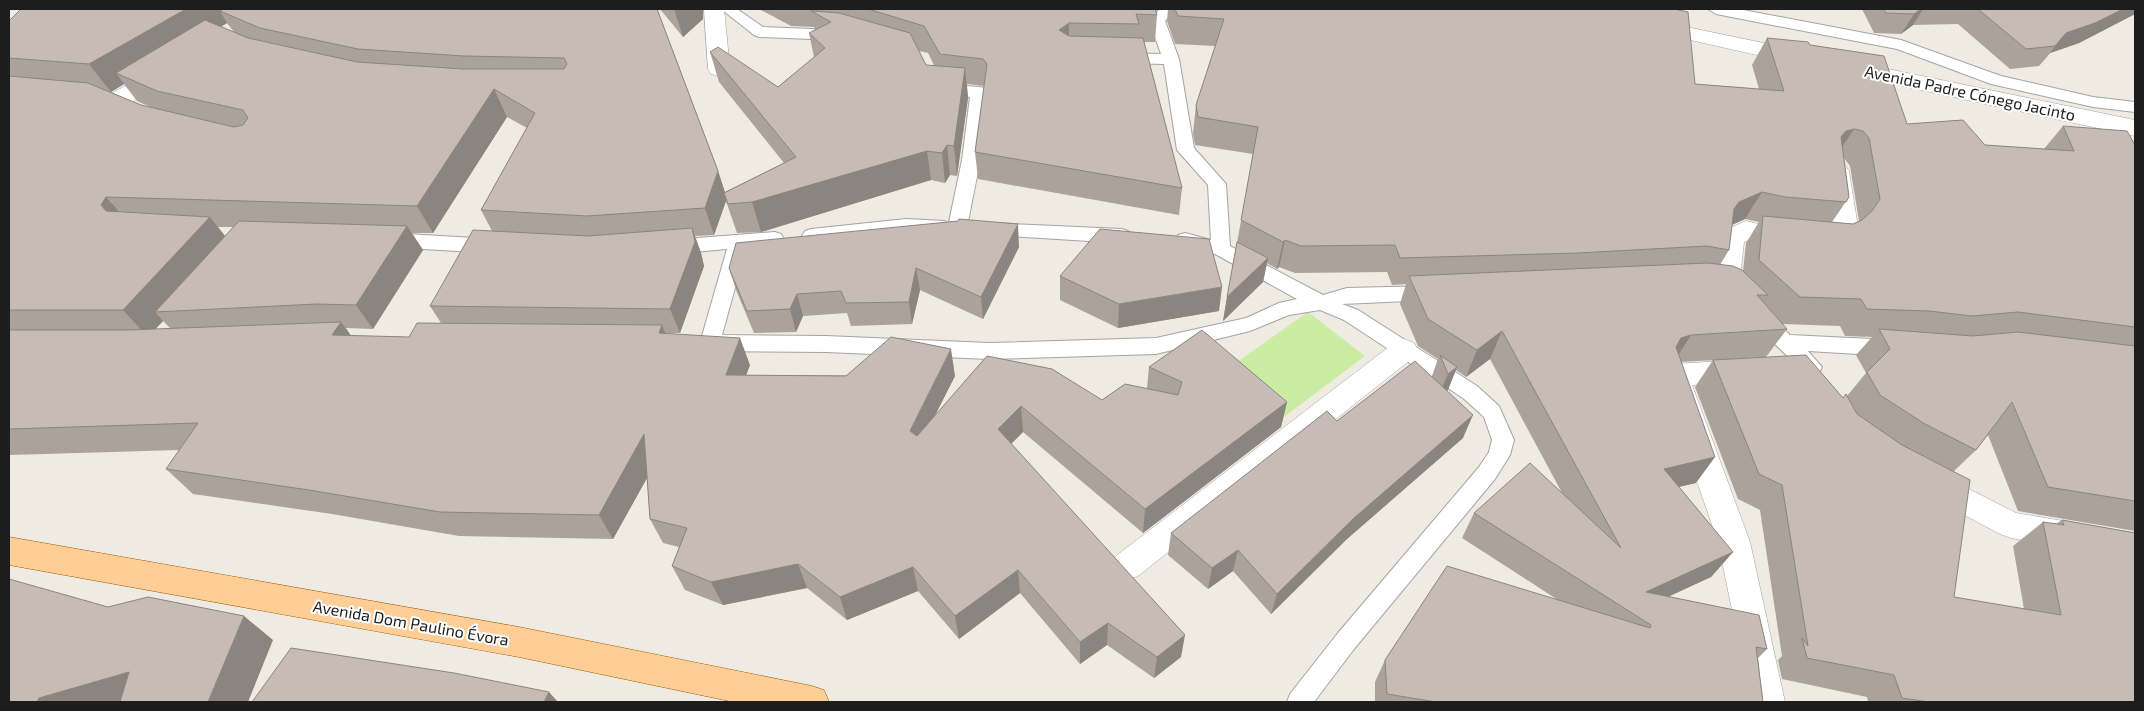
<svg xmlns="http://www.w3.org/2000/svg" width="2144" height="711" font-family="'Exo 2',sans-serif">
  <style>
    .grass { fill: #cbeda3 }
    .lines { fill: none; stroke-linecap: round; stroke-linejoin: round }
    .service-casing { stroke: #a4a4a4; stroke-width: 2 }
    .minor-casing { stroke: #a4a4a4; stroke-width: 1 }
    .tertiary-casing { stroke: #a4a4a4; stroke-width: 1 }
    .primary-casing { stroke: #955d00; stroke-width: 1 }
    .service { fill: #fff; fill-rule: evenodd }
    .minor { fill: #fff; fill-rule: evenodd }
    .tertiary { fill: #fff; fill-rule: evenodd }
    .primary { fill: #ffcd96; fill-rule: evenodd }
    .wall { fill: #aba29c; fill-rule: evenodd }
    .shaded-wall { fill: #8b847f }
    .building { fill: #c7bcb5; stroke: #8b847f }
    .labels { text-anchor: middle; stroke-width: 4; stroke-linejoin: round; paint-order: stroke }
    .street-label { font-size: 16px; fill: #1d1d1d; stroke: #fff }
  </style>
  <rect width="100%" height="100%" fill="#efeae2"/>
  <path class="grass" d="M 1308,312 L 1365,356 L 1276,423 L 1220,374 Z"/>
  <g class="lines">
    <g class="service-casing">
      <path id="service" d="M 721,9 L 737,9 L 763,27 L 836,30 L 844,35 L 836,40 L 759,37 L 754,35 Z
        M 1160,9 L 1177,9 L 1165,21 L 1179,59 L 1194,148 L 1226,184 L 1230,246 L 1323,295 L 1347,288 L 1431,286 L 1438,288 L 1441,293 L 1438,298 L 1431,300 L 1342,304 L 1358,310 L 1477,386 L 1499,406 L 1514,440 L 1510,455 L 1495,479 L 1354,649 L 1314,702 L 1287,702 L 1290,694 L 1338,633 L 1479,467 L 1489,452 L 1492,440 L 1484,417 L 1463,398 L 1344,320 L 1320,310 L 1289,315 L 1250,331 L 1156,354 L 989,359 L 826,352 L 710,351 L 703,348 L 700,343 L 727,249 L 672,254 L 665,252 L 663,247 L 665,242 L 672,240 L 775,232 L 781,234 L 784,239 L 781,244 L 746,248 L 722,335 L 826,336 L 989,343 L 1156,338 L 1246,318 L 1279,303 L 1297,299 L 1215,254 L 1178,245 L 1176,240 L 1178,235 L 1185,233 L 1211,240 L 1208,185 L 1177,150 L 1164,64 L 1121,63 L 1113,58 L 1121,53 L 1161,54 L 1149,20 Z
        M 1708,9 L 1738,9 L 1901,40 L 2001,76 L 2093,97 L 2135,102 L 2135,112 L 2093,107 L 1991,84 L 1897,49 L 1716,14 Z
        M 940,84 L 979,87 L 985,88 L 987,92 C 985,129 980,165 972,201 C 970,211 969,223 963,232 L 957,233 L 951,232 L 948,227 L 962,160 L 970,97 L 934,93 L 932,89 L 934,85 Z
        M 906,219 L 945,221 L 948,226 L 945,231 L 906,231 L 811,243 L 805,241 L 802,236 L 805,231 L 811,229 Z
        M 991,223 L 1122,229 L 1128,231 L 1131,236 L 1128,241 L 1122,243 L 991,235 L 985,234 L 982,229 L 985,224 Z
        M 390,233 L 491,239 L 498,241 L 500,246 L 498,251 L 491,253 L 390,247 L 383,245 L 381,240 L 383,235 Z
        M 1762,313 L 1769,315 L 1790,335 L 1891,340 L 1898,343 L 1901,348 L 1898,353 L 1891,356 L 1808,351 L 1822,367 L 1819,373 L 1812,375 L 1805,373 L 1755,325 L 1752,320 L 1755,315 Z"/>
    </g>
    <g class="minor-casing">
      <path id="minor" d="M 704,9 L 724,9 L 730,69 L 727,74 L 719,76 L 711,74 L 708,69 Z
        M 164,66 L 172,68 L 175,73 L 172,78 L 123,107 C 109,111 93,109 79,105 L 76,100 L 79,95 L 87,93 L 111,94 L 156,68 Z
        M 1837,163 L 1845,165 L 1849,171 L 1858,227 L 1842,246 L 1833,249 L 1767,244 L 1749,240 L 1744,242 L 1739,287 L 1735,294 L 1726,297 L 1717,294 L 1713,287 L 1719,237 L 1723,231 L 1746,221 L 1767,226 L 1827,231 L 1832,225 L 1825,171 L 1829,165 Z
        M 1404,339 L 1414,343 L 1418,350 L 1414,357 L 1138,576 L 1127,580 L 1116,576 L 1111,566 L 1116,556 L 1394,343 Z
        M 1742,360 L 1752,363 L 1756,371 L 1752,379 L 1742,382 L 1692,385 L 1750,542 L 1785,702 L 1751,702 L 1718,542 L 1660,375 L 1664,367 L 1674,364 Z
        M 1934,471 L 2016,513 L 2135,533 L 2135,561 L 2011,538 L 2000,534 L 1923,493 L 1919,484 L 1923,475 Z"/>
    </g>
    <g class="tertiary-casing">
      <path id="tertiary" d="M 1653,20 L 1797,50 L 1805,52 L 1808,57 L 1805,62 L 1797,64 L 1646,30 L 1642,26 L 1646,22 Z
        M 1854,62 L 2135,120 L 2135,136 L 1846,74 L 1843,69 L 1846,64 Z"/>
    </g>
    <g class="primary-casing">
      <path id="primary" d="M 9,537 L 519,627 L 812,686 L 824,690 L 829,702 L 734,702 L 519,657 L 9,565 Z"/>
    </g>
    <use href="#service" class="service"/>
    <use href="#minor" class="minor"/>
    <use href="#tertiary" class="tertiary"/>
    <use href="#primary" class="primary"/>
  </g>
  <path class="wall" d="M 21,9 L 657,9 L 718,171 L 725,192 L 784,163 L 719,82 L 710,52 L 778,87 L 814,57 L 809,33 L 815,30 L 814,27 L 791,26 L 759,9 L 1158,9 L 1156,11 L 1157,15 L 1155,42 L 1144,42 L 1182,188 L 1179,215 L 978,179 L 975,152 L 984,86 L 967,84 L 968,98 L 957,176 L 950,175 L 945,183 L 931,180 L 761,232 L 737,233 L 726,201 L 714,235 L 695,236 L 701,253 L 704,266 L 680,333 L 665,333 L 666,334 L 750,365 L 746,375 L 955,376 L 934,417 L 987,356 L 1102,400 L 1147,388 L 1149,367 L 1287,402 L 1281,427 L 1143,533 L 1023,432 L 1011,444 L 1181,657 L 1154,678 L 1107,645 L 1080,664 L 1020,593 L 959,639 L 918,591 L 847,620 L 807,588 L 723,605 L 685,590 L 672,566 L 679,547 L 663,543 L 650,519 L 647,478 L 613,539 L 459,536 L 332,514 L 193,494 L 166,469 L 179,450 L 10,455 L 9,454 L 9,21 ZM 227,23 L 234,32 L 221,27 ZM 919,51 L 928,53 L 934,65 L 926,65 ZM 124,84 L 137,101 L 155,109 L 141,105 L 109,92 L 111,92 ZM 507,117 L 527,128 L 481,210 L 492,231 L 430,306 L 441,323 L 409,337 L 351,336 L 346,328 L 373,329 L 423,250 L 412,233 L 433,233 ZM 218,227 L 233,227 L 225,236 ZM 163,321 L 171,329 L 155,329 Z
    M 660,9 L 703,9 L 703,19 L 683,37 Z
    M 1168,9 L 1681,9 L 1680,10 L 1695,84 L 1759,89 L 1752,65 L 1767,38 L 1810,45 L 1907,124 L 1985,145 L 2044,149 L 2063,126 L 2135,145 L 2135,531 L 2018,511 L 1988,435 L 1976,450 L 1954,471 L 1954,597 L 2024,609 L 2013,546 L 2043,522 L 2056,524 L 2062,520 L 2135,702 L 1868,702 L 1867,697 L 1782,679 L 1778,660 L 1782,656 L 1760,510 L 1738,499 L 1695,387 L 1713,360 L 1843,398 L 1847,396 L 1866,373 L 1856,355 L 1872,337 L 1845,336 L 1840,326 L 1782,324 L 1787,329 L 1766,357 L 1681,362 L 1696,483 L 1679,487 L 1733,552 L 1711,577 L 1669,596 L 1767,649 L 1758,658 L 1763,702 L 1375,702 L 1375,682 L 1385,660 L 1558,600 L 1462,538 L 1474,513 L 1561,491 L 1490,359 L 1466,377 L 1456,370 L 1447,391 L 1463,438 L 1347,539 L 1271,614 L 1233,571 L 1208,589 L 1168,555 L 1171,533 L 1337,421 L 1432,376 L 1438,359 L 1418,346 L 1400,304 L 1406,284 L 1392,285 L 1387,272 L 1295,273 L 1279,267 L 1277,269 L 1267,263 L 1263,282 L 1223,321 L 1253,154 L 1195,145 L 1193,133 L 1196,105 L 1215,46 L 1175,44 L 1167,21 ZM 1844,158 L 1850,166 L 1859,221 L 1853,224 L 1832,222 L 1849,197 ZM 1745,219 L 1759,222 L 1746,243 L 1743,271 L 1720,265 L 1729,250 L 1732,225 Z
    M 1862,9 L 2135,9 L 2135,14 L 2079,43 L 2050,53 L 2039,66 L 2010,69 L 1958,24 L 1913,25 L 1901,34 L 1874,33 Z
    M 1019,247 L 983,319 L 920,290 L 912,324 L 851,326 L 847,313 L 803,316 L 796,332 L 754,333 L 736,290 L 729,268 Z
    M 1060,276 L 1219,311 L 1118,328 L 1060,300 Z"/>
  <path class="shaded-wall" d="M 186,9 L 252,9 L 220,11 L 227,23 L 131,80 L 116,73 L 124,84 L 111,92 L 89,64 Z
    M 674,9 L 703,9 L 703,19 L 683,37 Z
    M 1921,9 L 1923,9 L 1913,25 L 1901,34 L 1914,14 Z
    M 2123,9 L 2135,9 L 2135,14 L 2079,43 L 2050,53 L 2039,66 L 2066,33 Z
    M 1069,23 L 1069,50 L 1059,30 Z
    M 965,68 L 968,98 L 957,176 L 954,146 Z
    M 494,89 L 507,117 L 433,233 L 417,206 Z
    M 1854,129 L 1836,156 L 1841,137 L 1846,131 Z
    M 947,145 L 950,175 L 945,183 L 942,153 Z
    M 927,151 L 931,180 L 761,232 L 752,202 Z
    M 718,171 L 727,199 L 724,193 L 726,201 L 714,235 L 705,208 Z
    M 1762,192 L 1745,219 L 1722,229 L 1734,209 L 1739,202 Z
    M 106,197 L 130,224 L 106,211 L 101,205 Z
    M 210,217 L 232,245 L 155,312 L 163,321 L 148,337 L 123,310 Z
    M 1018,224 L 1019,247 L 983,319 L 981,297 Z
    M 407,226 L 423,250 L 373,329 L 356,305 Z
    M 692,228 L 701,253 L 704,266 L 680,333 L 670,309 Z
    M 1285,240 L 1279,267 L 1277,269 L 1283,242 Z
    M 1268,258 L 1263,282 L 1223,321 L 1227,297 Z
    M 916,268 L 920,290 L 912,324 L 909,302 Z
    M 1222,287 L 1219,311 L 1118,328 L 1119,304 Z
    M 797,294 L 803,316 L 796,332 L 790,309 Z
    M 341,322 L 360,348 L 332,335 Z
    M 662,325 L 673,352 L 659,333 Z
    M 1502,331 L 1490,359 L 1466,377 L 1477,350 Z
    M 1691,335 L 1674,362 L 1663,365 L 1681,338 Z
    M 740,338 L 750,365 L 736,401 L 726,375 Z
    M 951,349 L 955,376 L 914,457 L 910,431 Z
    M 1457,367 L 1448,390 L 1438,397 L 1448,374 Z
    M 1287,402 L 1281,427 L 1143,533 L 1145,509 Z
    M 1021,406 L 1023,432 L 1000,455 L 998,429 Z
    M 1473,415 L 1463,438 L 1347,539 L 1271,614 L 1277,594 L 1354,518 Z
    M 644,434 L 657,460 L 613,539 L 599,515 Z
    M 1715,457 L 1696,483 L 1645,494 L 1664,469 Z
    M 1238,550 L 1233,571 L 1208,589 L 1212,568 Z
    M 1733,552 L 1711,577 L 1633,613 L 1646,592 Z
    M 798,564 L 807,588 L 723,605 L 711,582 Z
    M 913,567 L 918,591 L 847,620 L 840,597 Z
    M 1018,570 L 1020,593 L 959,639 L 955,616 Z
    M 244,616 L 273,640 L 248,702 L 208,702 Z
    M 1108,623 L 1107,645 L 1080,664 L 1080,642 Z
    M 1185,635 L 1181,657 L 1154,678 L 1157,657 Z
    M 129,672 L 137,702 L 37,702 L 39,698 Z
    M 549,692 L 558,702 L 544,702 Z"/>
  <path class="building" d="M 21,9 L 186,9 L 89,64 L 9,58 L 9,21 Z
    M 224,9 L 657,9 L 718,171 L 705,208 L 587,216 L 481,210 L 535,113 L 494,89 L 417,206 L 106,197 L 101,205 L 106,211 L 210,217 L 123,310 L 9,310 L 9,76 L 88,83 L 141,105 L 234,127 L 243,125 L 248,118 L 243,110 L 157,91 L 116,73 L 205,20 L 248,38 L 357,62 L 463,69 L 564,69 L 567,64 L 564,58 L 464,56 L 358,49 L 260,28 L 220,11 Z
    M 868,9 L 1155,9 L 1157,15 L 1136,14 L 1139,24 L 1069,23 L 1059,30 L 1069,36 L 1143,38 L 1182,188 L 975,152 L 987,64 L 983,59 L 940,54 L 924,26 Z
    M 1175,9 L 1674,9 L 1688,12 L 1695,84 L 1784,91 L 1767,38 L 1808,42 L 1810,45 L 1884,56 L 1907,124 L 1963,120 L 1985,145 L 2074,151 L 2063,126 L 2127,131 L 2135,145 L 2135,327 L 2018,312 L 1972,316 L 1929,311 L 1867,309 L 1861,299 L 1800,297 L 1759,260 L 1763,216 L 1853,224 L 1862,220 L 1872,211 L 1880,199 L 1869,138 L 1863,131 L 1854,129 L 1846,131 L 1841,137 L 1849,197 L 1846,202 L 1785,197 L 1762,192 L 1739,202 L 1734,209 L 1729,250 L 1707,246 L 1578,253 L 1400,258 L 1395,245 L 1301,246 L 1285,240 L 1283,242 L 1241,220 L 1258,127 L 1198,117 L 1196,105 L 1224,19 L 1178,16 Z
    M 1884,9 L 1921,9 L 1914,14 L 1886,13 Z
    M 1978,9 L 2123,9 L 2095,23 L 2066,33 L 2055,46 L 2026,49 Z
    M 811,11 L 839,13 L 910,33 L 926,65 L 965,68 L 954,146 L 947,145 L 942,153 L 927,151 L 752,202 L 728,204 L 724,193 L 796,157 L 710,52 L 718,47 L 778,87 L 825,48 L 809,33 L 831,22 Z
    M 959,219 L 1018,224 L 981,297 L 916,268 L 909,302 L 846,303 L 841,291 L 797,294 L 790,309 L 747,311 L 729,268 L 736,243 L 958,221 Z
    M 239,221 L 407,226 L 356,305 L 317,304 L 155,312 Z
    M 692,228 L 695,242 L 670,309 L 430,306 L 473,230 L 588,236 Z
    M 1100,229 L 1209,239 L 1222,287 L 1119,304 L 1060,276 Z
    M 1237,242 L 1268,258 L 1227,297 Z
    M 1708,263 L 1733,266 L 1742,270 L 1768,295 L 1757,295 L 1787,329 L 1691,335 L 1681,338 L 1676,347 L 1715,457 L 1664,469 L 1733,552 L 1646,592 L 1759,615 L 1767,649 L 1756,647 L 1763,702 L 1436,702 L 1387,694 L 1385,660 L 1447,566 L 1650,628 L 1651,625 L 1474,513 L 1530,463 L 1621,548 L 1502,331 L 1477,350 L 1428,319 L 1409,276 Z
    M 341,322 L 332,335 L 409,337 L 417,323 L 662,325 L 659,333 L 740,338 L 726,375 L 846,376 L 891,337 L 951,349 L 910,431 L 917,436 L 987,356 L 1052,369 L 1102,400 L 1125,384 L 1178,395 L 1182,382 L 1149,367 L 1202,330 L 1287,402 L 1145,509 L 1021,406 L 998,429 L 1185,635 L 1157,657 L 1108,623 L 1080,642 L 1018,570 L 955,616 L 913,567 L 840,597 L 798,564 L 711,582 L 672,566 L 687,528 L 650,519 L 644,434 L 599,515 L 440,512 L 309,490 L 166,469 L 198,423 L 9,429 L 9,330 L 128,330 Z
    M 1879,329 L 1973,336 L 2018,332 L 2135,346 L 2135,501 L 2048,487 L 2012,402 L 1976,450 L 1925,424 L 1880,395 L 1867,372 L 1890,349 Z
    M 1440,355 L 1457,367 L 1448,374 Z
    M 1806,355 L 1843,398 L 1846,394 L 1857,414 L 1902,445 L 1970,480 L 1954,597 L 2061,615 L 2043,522 L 2064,525 L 2062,520 L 2135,533 L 2135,702 L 1929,702 L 1902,698 L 1894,675 L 1807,658 L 1802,638 L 1808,646 L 1782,485 L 1759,474 L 1713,360 Z
    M 1415,361 L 1473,415 L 1354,518 L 1277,594 L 1238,550 L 1212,568 L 1171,533 L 1327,411 L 1337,421 Z
    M 9,579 L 108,607 L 148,597 L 244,616 L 208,702 L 120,702 L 129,672 L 39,698 L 37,702 L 9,702 Z
    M 291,648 L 454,673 L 549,692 L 544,702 L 252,702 Z"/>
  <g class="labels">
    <g class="street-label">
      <text transform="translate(1970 93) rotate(12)" y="6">Avenida Padre Cónego Jacinto</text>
      <text transform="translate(411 623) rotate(10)" y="6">Avenida Dom Paulino Évora</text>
    </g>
  </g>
  <rect width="2144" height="711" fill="none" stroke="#1d1d1d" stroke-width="20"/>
</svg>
